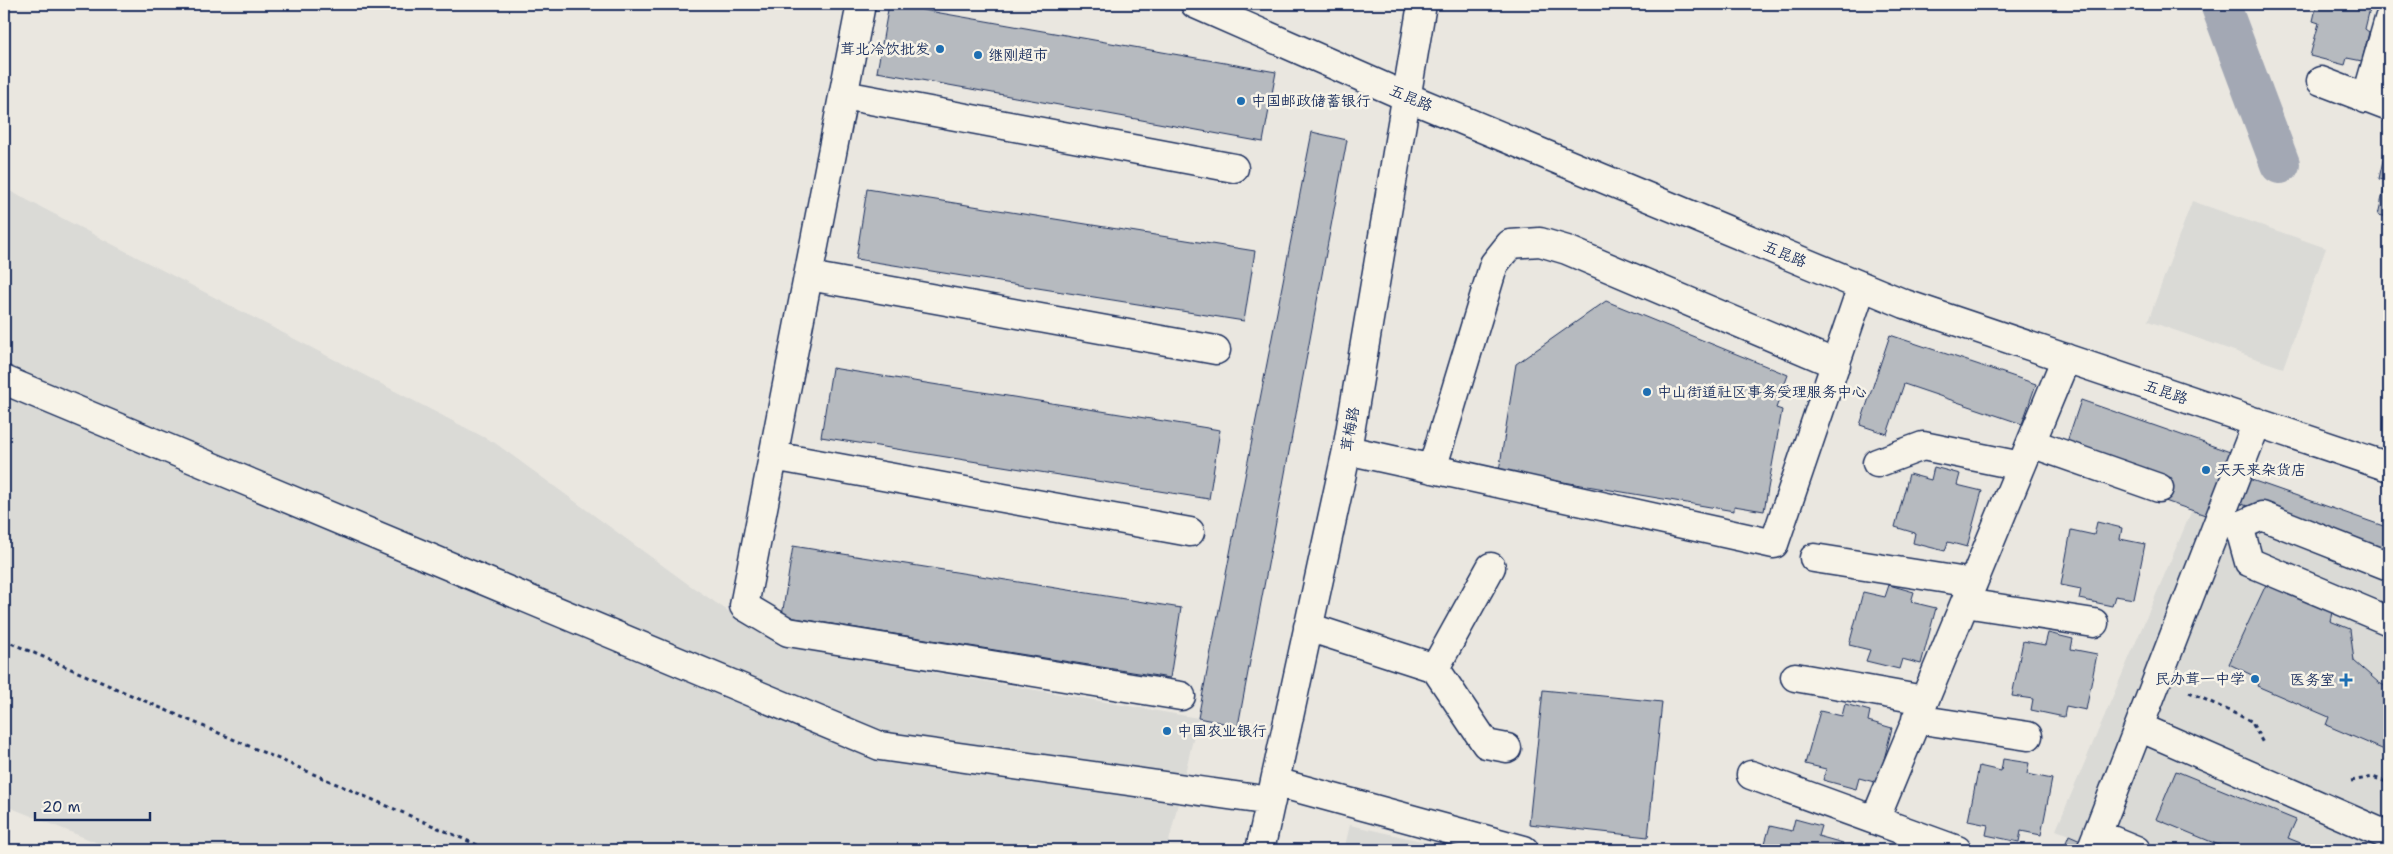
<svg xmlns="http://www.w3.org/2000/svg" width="2393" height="854" font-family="'Shantell Sans','LXGW WenKai TC',sans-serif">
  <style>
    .built { fill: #dadad6 }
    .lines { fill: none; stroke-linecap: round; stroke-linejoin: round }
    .canal { stroke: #a3a8b4; stroke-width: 40 }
    .building { fill: #b6babf; stroke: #1b2f5e }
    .minor-casing { stroke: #1b2f5e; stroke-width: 31 }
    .path { stroke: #1b2f5e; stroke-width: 3; stroke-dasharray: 4 4; stroke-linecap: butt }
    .minor { stroke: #f7f3e8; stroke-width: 28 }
    .poi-dot { fill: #1f6fb2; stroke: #f7f3e8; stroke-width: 2 }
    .labels { text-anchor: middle; stroke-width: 5; stroke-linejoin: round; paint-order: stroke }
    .poi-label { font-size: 15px; fill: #1b2f5e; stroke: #f7f3e8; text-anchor: start }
    .street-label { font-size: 15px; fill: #1b2f5e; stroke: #f7f3e8 }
  </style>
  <rect width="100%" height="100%" fill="#eae7e0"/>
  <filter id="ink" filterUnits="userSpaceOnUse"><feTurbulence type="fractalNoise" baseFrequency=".02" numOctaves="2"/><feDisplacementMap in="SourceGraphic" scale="10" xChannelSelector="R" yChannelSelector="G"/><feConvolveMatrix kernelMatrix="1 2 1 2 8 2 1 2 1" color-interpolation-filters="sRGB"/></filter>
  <g filter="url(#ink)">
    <path class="built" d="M 4,188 L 495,443 L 688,584 L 780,646 L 1198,718 L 1167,850 L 115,850 L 4,805 Z
      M 2192,201 L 2326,248 L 2283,368 L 2148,321 Z
      M 2243,477 L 2389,528 L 2389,850 L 2063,850 L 2069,835 L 2056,830 L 2192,510 Z
      M 1350,825 L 1461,850 L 1344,850 Z"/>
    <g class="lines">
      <path class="canal" d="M 2220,4 L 2280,164"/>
    </g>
    <path class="building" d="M 889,4 L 1276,72 L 1263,142 L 877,72 Z
      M 2317,4 L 2371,4 L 2365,29 L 2369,32 L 2362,61 L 2347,58 L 2345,65 L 2310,56 L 2319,23 L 2313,21 Z
      M 1312,132 L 1347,140 L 1238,726 L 1198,718 Z
      M 2385,151 L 2389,152 L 2389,217 L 2378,215 L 2386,180 L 2379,179 Z
      M 867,189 L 1255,251 L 1244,321 L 856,259 Z
      M 1606,301 L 1788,375 L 1776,408 L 1782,410 L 1764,511 L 1734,506 L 1734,511 L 1499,471 L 1516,364 Z
      M 1890,335 L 2036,384 L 2022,424 L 1904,384 L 1887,434 L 1860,425 Z
      M 832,368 L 1220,430 L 1209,499 L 821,437 Z
      M 2081,400 L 2233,453 L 2211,517 L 2165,501 L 2172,478 L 2067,442 Z
      M 1934,467 L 1960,474 L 1957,485 L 1982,491 L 1967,547 L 1948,542 L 1945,551 L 1913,543 L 1915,533 L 1895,527 L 1909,474 L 1931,480 Z
      M 2243,477 L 2389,528 L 2389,555 L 2236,502 Z
      M 2097,522 L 2122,528 L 2120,539 L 2145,544 L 2134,599 L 2115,596 L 2112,606 L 2079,599 L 2081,589 L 2061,585 L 2071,530 L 2094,535 Z
      M 793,546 L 1181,608 L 1170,678 L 782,616 Z
      M 2271,574 L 2334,604 L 2330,621 L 2350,629 L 2354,661 L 2379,683 L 2389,688 L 2389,752 L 2326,725 L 2329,717 L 2257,686 L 2260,679 L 2229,664 Z
      M 1889,585 L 1914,592 L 1911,602 L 1936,608 L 1921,664 L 1902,659 L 1899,669 L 1866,661 L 1870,650 L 1849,645 L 1863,592 L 1885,597 Z
      M 2048,633 L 2073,639 L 2071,649 L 2097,654 L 2086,710 L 2066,706 L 2064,717 L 2031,710 L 2033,699 L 2012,696 L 2023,641 L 2045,645 Z
      M 1543,690 L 1662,702 L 1648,837 L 1529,824 Z
      M 1845,704 L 1870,711 L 1868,721 L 1892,728 L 1878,783 L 1859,778 L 1856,789 L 1823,780 L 1826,769 L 1805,764 L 1820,711 L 1842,716 Z
      M 2003,759 L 2029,763 L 2027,774 L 2052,779 L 2041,835 L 2021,831 L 2019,842 L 1986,835 L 1988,825 L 1968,821 L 1979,766 L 2001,771 Z
      M 2176,771 L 2296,820 L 2288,838 L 2318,850 L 2231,850 L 2156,819 Z
      M 1795,819 L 1821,826 L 1818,836 L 1843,843 L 1841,850 L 1763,850 L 1770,826 L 1792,831 Z
      M 2069,835 L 2083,841 L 2079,850 L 2063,850 Z"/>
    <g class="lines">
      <g class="minor-casing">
        <path id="minor" d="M 861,4 L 744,606 L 788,632 L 1181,696
          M 1195,4 L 1407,97 L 1905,304 L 2389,467
          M 2321,81 L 2389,107
          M 844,95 L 1234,168
          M 2366,99 L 2389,19
          M 809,276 L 1216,350
          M 4,380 L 880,746 L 1271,801
          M 2031,443 L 2159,488
          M 1347,450 L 1774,544 L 1862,286
          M 773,456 L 1190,532
          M 1877,463 L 1923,446 L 2021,466
          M 1432,469 L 1494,264 L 1510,244 L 1540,242 L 1567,250 L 1836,364
          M 2223,520 L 2239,526 L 2262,516 L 2389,566
          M 2239,526 L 2249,562 L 2389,621
          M 1814,558 L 1973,583
          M 1965,603 L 2094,623
          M 1308,627 L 1435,668 L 1486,744 L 1507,748
          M 1435,668 L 1491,567
          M 1795,677 L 1924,700
          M 1916,719 L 2028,736
          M 2139,727 L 2389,836
          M 1751,775 L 1957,850
          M 1275,782 L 1524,850
          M 1875,820 L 2066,358
          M 2097,834 L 2136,850
          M 1260,850 L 1347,450 L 1422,4
          M 2091,850 L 2257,422"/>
      </g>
      <path class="path" d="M 4,640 L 489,850
        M 2189,692 L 2251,721 L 2263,743
        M 2351,781 L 2373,777 L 2389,783"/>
      <use href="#minor" class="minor"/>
    </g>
  </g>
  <g class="poi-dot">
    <circle cx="940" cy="49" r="5"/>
    <circle cx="978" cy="55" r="5"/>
    <circle cx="1241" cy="101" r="5"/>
    <circle cx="1647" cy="392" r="5"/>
    <circle cx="2206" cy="470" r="5"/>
    <circle cx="2255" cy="679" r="5"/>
    <path d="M2343.5 672.5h5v5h5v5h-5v5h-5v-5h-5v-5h5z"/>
    <circle cx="1167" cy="731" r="5"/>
  </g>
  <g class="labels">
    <g class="poi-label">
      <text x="930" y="54" text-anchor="end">茸北冷饮批发</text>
      <text x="988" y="60">继刚超市</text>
      <text x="1251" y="106">中国邮政储蓄银行</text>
      <text x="1657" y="397">中山街道社区事务受理服务中心</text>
      <text x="2216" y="475">天天来杂货店</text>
      <text x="2245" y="684" text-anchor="end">民办茸一中学</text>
      <text x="2335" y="685" text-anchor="end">医务室</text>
      <text x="1177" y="736">中国农业银行</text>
    </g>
    <g class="street-label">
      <text transform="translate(1411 98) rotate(23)" y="5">五昆路</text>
      <text transform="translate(1785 254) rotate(23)" y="5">五昆路</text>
      <text transform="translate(2166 392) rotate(19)" y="5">五昆路</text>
      <text transform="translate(1350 429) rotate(-80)" y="5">茸梅路</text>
    </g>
  </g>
  <rect width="2393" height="854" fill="none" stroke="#f7f3e8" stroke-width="20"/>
  <rect x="10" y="10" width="2373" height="834" fill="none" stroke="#1b2f5e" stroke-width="2" filter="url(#ink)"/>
  <path d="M35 812v8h115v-8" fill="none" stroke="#1b2f5e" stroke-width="2.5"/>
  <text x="42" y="812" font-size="15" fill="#1b2f5e" stroke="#f7f3e8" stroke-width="4" paint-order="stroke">20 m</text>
</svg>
